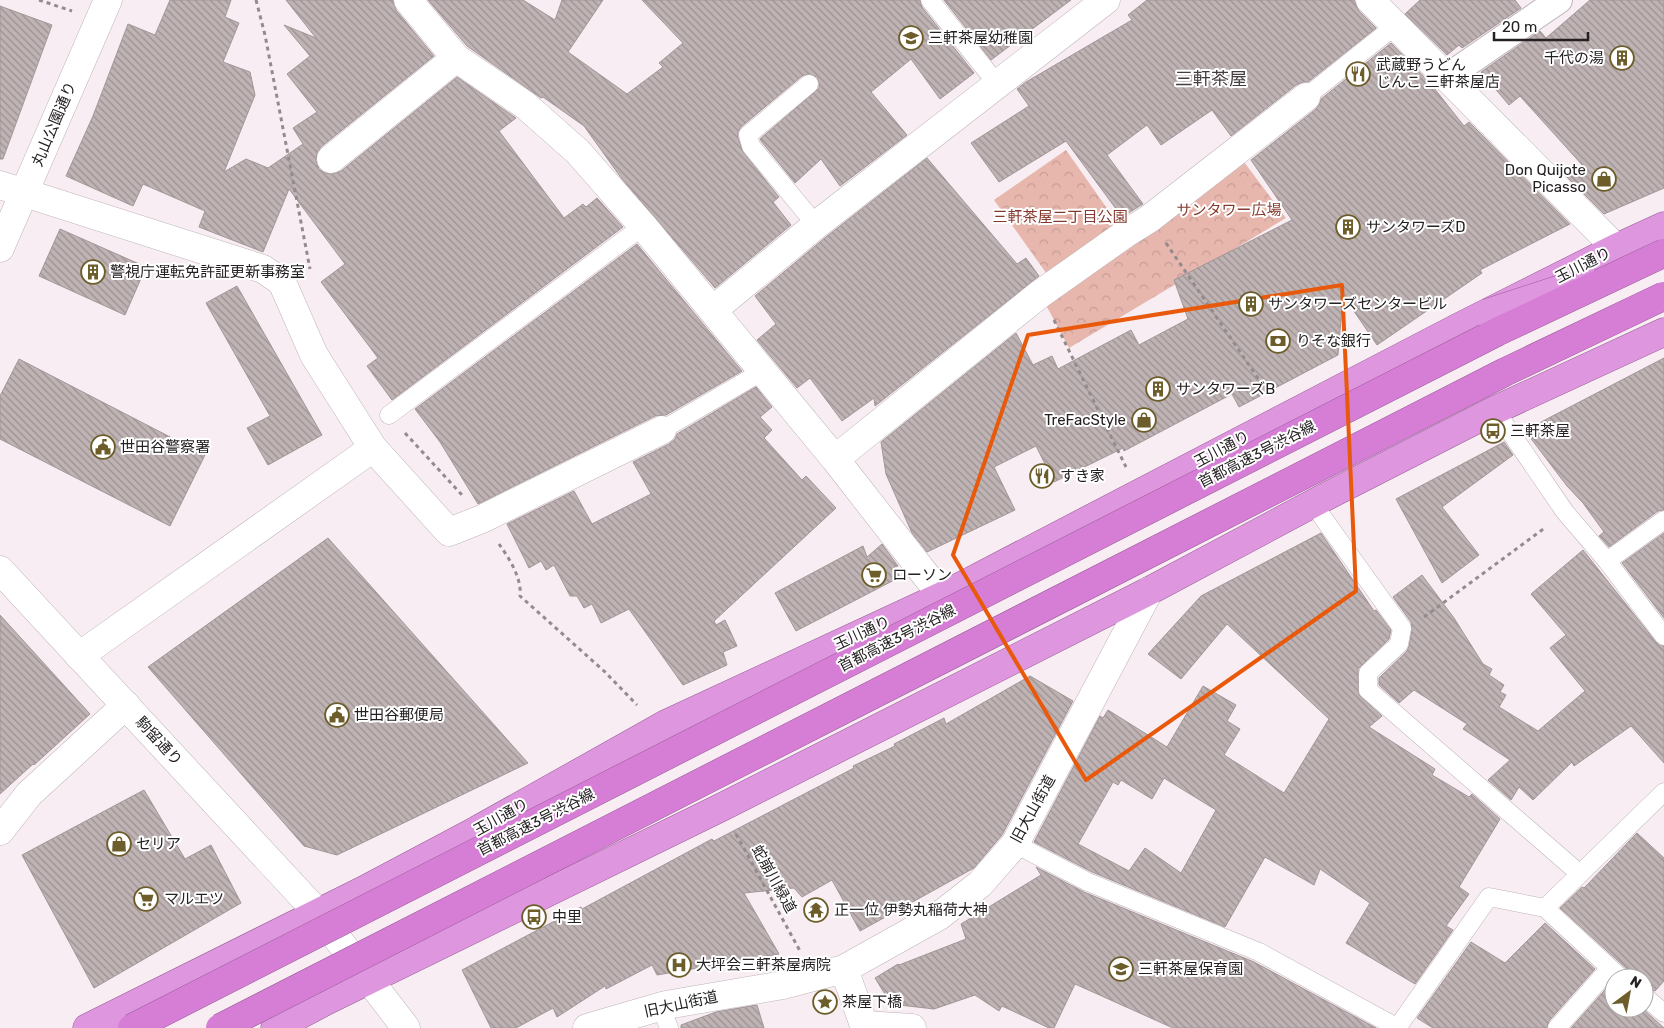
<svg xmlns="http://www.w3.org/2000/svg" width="1664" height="1028" font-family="Rubik,'Noto Sans JP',sans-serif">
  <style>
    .park { fill: url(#park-crowns) }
    .building { fill: url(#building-back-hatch); stroke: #a29698; fill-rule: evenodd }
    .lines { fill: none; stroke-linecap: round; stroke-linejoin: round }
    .service-casing { stroke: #beb4b9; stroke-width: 19 }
    .pedestrian-casing { stroke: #beb4b9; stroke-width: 28 }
    .minor-casing { stroke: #beb4b9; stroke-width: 29 }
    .tertiary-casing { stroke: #beb4b9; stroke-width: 29 }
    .trunk-casing { stroke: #985d97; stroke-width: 29 }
    .path { stroke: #938b8e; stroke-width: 3; stroke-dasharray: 4 4; stroke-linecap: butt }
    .service { stroke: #fff; stroke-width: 18 }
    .pedestrian { stroke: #fff; stroke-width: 26 }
    .minor { stroke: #fff; stroke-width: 28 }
    .tertiary { stroke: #fff; stroke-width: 28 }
    .trunk { stroke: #de97de; stroke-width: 28 }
    .trunk-bridge-casing { stroke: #985d97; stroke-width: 29; stroke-linecap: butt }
    .motorway-bridge-casing { stroke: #985d97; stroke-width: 29; stroke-linecap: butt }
    .trunk-bridge { stroke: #de97de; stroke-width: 28 }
    .motorway-bridge { stroke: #d67dd6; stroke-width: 28 }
    .marked { fill: none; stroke: #e8590c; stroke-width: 4; stroke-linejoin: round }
    .labels { text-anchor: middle; stroke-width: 4; stroke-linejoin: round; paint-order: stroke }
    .poi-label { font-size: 15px; fill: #252123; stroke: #fff; text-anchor: start }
    .street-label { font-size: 15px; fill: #252123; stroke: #fff }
    .park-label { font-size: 15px; fill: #853a2f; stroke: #fff }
    .quarter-label { font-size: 18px; fill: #463d41; stroke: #fff }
  </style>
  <defs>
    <pattern id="park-crowns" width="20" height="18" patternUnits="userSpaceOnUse" patternTransform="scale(1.25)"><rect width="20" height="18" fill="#e7b7ae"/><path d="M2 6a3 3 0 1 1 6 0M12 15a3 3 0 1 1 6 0" fill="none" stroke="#c69d95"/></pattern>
    <pattern id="building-back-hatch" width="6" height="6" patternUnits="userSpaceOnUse" patternTransform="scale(1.25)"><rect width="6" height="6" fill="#bfb3b4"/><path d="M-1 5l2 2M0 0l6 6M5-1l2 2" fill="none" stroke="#9b9192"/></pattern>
  </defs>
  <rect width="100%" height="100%" fill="#f8edf2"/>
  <path class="park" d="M 1066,150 L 1125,234 L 1241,158 L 1286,218 L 1069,348 L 1040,294 L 1054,284 L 994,200 Z"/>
  <path class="building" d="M 170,0 L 231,0 L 225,17 L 239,23 L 223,62 L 250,72 L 255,95 L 224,172 L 246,159 L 268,168 L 303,144 L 293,128 L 317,112 L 287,74 L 310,56 L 284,25 L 316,38 L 286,0 L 393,0 L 396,10 L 434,56 L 321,147 L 317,153 L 316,161 L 319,169 L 325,173 L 333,174 L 341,171 L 457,77 L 516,118 L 499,131 L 564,218 L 583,204 L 586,207 L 597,198 L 623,227 L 392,400 L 367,366 L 378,358 L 321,282 L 345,264 L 289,189 L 263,252 L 199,227 L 205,211 L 143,184 L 133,206 L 66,176 L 93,116 L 128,24 L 155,35 Z
    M 428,0 L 523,0 L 555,20 L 562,0 L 603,0 L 568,52 L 627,94 L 663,67 L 659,63 L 683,43 L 642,0 L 920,0 L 922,7 L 974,73 L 940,99 L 911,59 L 871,92 L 907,135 L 840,186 L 821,159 L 795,183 L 761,141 L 760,139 L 819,88 L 819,82 L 817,77 L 808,74 L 802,76 L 741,127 L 738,132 L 738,138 L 743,152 L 779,197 L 773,202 L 791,225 L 715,288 L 622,179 L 584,126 L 543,97 L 541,98 L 467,46 Z
    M 944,0 L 1071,0 L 991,60 Z
    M 1147,0 L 1354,0 L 1359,11 L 1376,28 L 1308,82 L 1303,82 L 1296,85 L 1231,136 L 1212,110 L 1161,145 L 1147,125 L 1107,155 L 1143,204 L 1122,217 L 1066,141 L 999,182 L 971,143 L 1029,106 L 1017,89 L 1026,82 L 1132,20 L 1128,15 Z
    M 1420,0 L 1515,0 L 1521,8 L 1462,48 L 1459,45 L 1447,55 L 1405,14 Z
    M 1590,0 L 1664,0 L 1664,188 L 1604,214 L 1566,176 L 1584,167 L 1520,96 L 1509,105 L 1481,72 L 1540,31 L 1546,38 Z
    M 0,6 L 52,25 L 3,159 L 0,159 Z
    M 1391,43 L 1430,83 L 1464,126 L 1469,122 L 1570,224 L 1480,270 L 1482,273 L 1377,345 L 1343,295 L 1338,355 L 1239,407 L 1232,394 L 1124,451 L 1123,448 L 1054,482 L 1036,446 L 994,467 L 1015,510 L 927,552 L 912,533 L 886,474 L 881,442 L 1016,333 L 1033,365 L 1052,356 L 1058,369 L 1131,330 L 1139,345 L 1188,319 L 1174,280 L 1292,220 L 1251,160 L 1316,109 L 1320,103 L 1321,99 Z
    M 927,158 L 1017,264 L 1026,258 L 1039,276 L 875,406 L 874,398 L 842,421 L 810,378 L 797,388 L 757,340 L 776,324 L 755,296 L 826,237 Z
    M 60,229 L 146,267 L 125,315 L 39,276 Z
    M 637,244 L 742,371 L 666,415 L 655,416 L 478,504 L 440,442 L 415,409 Z
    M 237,286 L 322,435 L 268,465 L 247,428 L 270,416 L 206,303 Z
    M 1664,358 L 1664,510 L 1658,511 L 1609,547 L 1599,536 L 1604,532 L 1583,503 L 1567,486 L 1526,432 L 1543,421 Z
    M 19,359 L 205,455 L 170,526 L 0,439 L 0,396 Z
    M 756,387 L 772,407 L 760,417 L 772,430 L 764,438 L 802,480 L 806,476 L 836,508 L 714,621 L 716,625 L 725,620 L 737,646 L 723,652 L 727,665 L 683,685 L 629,609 L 601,623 L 592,604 L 584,608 L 577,596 L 570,596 L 554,565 L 546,570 L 541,561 L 529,568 L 507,524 L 574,491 L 592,524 L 651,494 L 633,462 L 669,444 L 675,439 L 677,434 Z
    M 1504,442 L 1513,455 L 1442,507 L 1479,555 L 1442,583 L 1396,499 Z
    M 1321,533 L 1374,611 L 1376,610 L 1391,630 L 1389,639 L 1358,669 L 1359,695 L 1382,716 L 1369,727 L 1435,769 L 1432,775 L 1469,797 L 1472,794 L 1500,819 L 1459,887 L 1469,894 L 1446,926 L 1453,930 L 1415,984 L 1346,943 L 1370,903 L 1320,869 L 1314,885 L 1265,857 L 1225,927 L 1092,872 L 1034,842 L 1100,716 L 1103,718 L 1108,710 L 1167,747 L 1203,686 L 1236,705 L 1227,721 L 1240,729 L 1224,755 L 1284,793 L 1329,719 L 1227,624 L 1181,679 L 1148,654 L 1201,596 ZM 1164,778 L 1216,810 L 1181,873 L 1145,848 L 1129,871 L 1078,844 L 1113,782 L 1118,785 L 1121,780 L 1152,799 Z
    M 1664,533 L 1664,618 L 1622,563 Z
    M 328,538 L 528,763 L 337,855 L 304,846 L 148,667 Z
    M 882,544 L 898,566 L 894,567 L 900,577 L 796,631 L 775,593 L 863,546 L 867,557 Z
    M 1583,550 L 1656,642 L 1664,646 L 1664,763 L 1631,726 L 1574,766 L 1572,762 L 1533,800 L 1519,787 L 1511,800 L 1488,780 L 1510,760 L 1463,729 L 1467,724 L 1414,690 L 1399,703 L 1379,685 L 1379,678 L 1407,651 L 1409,646 L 1412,630 L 1411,622 L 1393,597 L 1422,575 L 1454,618 L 1483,664 L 1492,669 L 1489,675 L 1504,685 L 1500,692 L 1506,695 L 1499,707 L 1538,731 L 1585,691 L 1550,648 L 1566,635 L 1531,594 Z
    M 0,615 L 90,714 L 34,765 L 33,764 L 0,794 Z
    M 1030,676 L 1073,701 L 1002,835 L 974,868 L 860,931 L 832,880 L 802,897 L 794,888 L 744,893 L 779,954 L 657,975 L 652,965 L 606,989 L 605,986 L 557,1017 L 553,1008 L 516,1028 L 491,1028 L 462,970 L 581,907 L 582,909 L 712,839 L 714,841 L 854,768 L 853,766 L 895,746 L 894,744 L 944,718 L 946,724 Z
    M 144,790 L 185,859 L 211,845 L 241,903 L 94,988 L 22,855 Z
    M 1637,833 L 1664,858 L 1664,981 L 1655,991 L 1644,986 L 1644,978 L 1631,978 L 1628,970 L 1560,908 L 1582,887 L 1584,888 Z
    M 1036,867 L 1084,892 L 1254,962 L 1376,1028 L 1173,1028 L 1075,984 L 1054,1028 L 1049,1028 L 1002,1006 L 999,1011 L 975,995 L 934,1009 L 891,1004 L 875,978 L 898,964 L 899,965 L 966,939 L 961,924 L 1041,875 Z
    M 1545,923 L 1595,969 L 1549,1021 L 1547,1028 L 1433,1028 L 1417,1018 L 1471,942 L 1505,963 Z
    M 1611,983 L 1614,986 L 1614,1008 L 1642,1008 L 1664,1028 L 1571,1028 Z
    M 757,1005 L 764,1028 L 681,1028 L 681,1025 L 716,1012 Z"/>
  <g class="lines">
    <g class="service-casing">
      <path id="service" d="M 930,0 L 998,85
        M 809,84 L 748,135 L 751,146 L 816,225
        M 1306,97 L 1396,25
        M 1495,410 L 1565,512 L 1607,561 L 1664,636
        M 389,415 L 643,226
        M 662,430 L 763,371
        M 1313,504 L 1402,628 L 1399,644 L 1368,673 L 1368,690 L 1580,874
        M 1607,561 L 1664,520
        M 1015,844 L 1088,882 L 1259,952 L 1398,1028
        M 1545,908 L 1664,792
        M 1644,996 L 1664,1013
        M 661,1007 L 669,1028
        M 1397,1028 L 1489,897 L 1545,908 L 1621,978
        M 1557,1028 L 1610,968"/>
    </g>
    <g class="pedestrian-casing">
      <path id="pedestrian" d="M 1447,77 L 1559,0"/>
    </g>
    <g class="minor-casing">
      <path id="minor" d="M 408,0 L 456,58 L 525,105 L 578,152 L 643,226 L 835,459 L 942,596
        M 1370,0 L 1616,248
        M 331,159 L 456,58
        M 0,185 L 263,269 L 282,282 L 314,355 L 373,448 L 449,532 L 482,519 L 662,430
        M 713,310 L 816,225 L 1106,0
        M 835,459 L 1040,294 L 1125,234 L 1149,219 L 1306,97
        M 79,656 L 373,448
        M 0,831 L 29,794 L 126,705
        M 844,969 L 865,1028
        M 864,1025 L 912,1028
        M 587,1028 L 666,1005 L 783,985 L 844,969 L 939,916 L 980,884 L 1015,844 L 1149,591"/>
    </g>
    <g class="tertiary-casing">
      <path id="tertiary" d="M 0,248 L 108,0
        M 0,570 L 317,912 L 406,1028"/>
    </g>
    <g class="trunk-casing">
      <path id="trunk" d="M 87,1028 L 362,891 L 477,830 L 666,724 L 942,596 L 1459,327 L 1616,248 L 1664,226
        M 275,1028 L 326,1001 L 722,807 L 1149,591 L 1327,496 L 1495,410 L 1664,332"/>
    </g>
    <path class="path" d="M 39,0 L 72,11
      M 256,0 L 265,35 L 310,269
      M 1166,243 L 1268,393
      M 1054,320 L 1126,467
      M 405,433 L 462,495
      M 499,544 C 509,558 522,578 520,596 L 604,671 L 637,705
      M 1424,617 L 1546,527
      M 736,834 L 800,951"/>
    <use href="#service" class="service"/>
    <use href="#pedestrian" class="pedestrian"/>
    <use href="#minor" class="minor"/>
    <use href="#tertiary" class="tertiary"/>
    <use href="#trunk" class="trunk"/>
    <g class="trunk-bridge-casing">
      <path id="trunk-bridge" d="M 1487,313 L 1585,281"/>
    </g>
    <g class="motorway-bridge-casing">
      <path id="motorway-bridge" d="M 132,1028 L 1497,332 L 1664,253
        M 220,1028 L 1505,372 L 1664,296"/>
    </g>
    <use href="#trunk-bridge" class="trunk-bridge"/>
    <use href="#motorway-bridge" class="motorway-bridge"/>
  </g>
  <path class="marked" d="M 1342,285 L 1356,591 L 1086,780 L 953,555 L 1028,335 Z"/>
  <defs>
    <g id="school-ring" transform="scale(1.25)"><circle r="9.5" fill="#fff" stroke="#6c5d2a" stroke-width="1.5"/><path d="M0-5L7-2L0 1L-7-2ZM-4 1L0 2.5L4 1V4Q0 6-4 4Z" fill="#6c5d2a"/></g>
    <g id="building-ring" transform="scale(1.25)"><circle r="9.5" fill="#fff" stroke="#6c5d2a" stroke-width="1.5"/><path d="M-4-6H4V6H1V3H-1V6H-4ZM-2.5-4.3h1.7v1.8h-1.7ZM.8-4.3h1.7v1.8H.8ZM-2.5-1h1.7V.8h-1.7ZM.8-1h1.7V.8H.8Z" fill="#6c5d2a"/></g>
    <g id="restaurant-ring" transform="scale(1.25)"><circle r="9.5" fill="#fff" stroke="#6c5d2a" stroke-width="1.5"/><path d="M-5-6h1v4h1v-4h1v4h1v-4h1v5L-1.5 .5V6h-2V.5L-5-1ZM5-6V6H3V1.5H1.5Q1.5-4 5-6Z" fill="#6c5d2a"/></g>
    <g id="shop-ring" transform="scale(1.25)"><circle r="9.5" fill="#fff" stroke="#6c5d2a" stroke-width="1.5"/><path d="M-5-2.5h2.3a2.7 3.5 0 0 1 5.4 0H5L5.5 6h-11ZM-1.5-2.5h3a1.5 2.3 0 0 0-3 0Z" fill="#6c5d2a"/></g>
    <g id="bank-ring" transform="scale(1.25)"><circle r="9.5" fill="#fff" stroke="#6c5d2a" stroke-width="1.5"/><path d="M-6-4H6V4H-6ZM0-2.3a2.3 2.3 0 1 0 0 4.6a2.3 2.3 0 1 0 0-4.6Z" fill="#6c5d2a"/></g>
    <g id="bus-ring" transform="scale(1.25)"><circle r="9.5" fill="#fff" stroke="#6c5d2a" stroke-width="1.5"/><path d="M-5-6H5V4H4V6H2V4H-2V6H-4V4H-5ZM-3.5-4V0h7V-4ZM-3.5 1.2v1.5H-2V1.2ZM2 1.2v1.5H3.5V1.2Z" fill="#6c5d2a"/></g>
    <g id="civic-ring" transform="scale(1.25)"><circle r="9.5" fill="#fff" stroke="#6c5d2a" stroke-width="1.5"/><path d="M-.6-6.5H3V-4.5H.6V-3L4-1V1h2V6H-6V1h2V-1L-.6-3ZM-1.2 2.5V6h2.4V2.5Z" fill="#6c5d2a"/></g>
    <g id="supermarket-ring" transform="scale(1.25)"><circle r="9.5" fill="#fff" stroke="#6c5d2a" stroke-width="1.5"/><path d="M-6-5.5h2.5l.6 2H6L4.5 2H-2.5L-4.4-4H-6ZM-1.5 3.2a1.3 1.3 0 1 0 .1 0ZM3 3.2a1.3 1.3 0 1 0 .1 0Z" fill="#6c5d2a"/></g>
    <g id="temple-ring" transform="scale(1.25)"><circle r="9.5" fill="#fff" stroke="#6c5d2a" stroke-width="1.5"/><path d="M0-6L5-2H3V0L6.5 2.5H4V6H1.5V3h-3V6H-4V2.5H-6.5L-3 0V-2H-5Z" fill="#6c5d2a"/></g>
    <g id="hospital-ring" transform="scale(1.25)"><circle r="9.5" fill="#fff" stroke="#6c5d2a" stroke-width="1.5"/><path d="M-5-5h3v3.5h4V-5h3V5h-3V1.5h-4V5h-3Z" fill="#6c5d2a"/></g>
    <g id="sight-ring" transform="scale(1.25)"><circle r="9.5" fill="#fff" stroke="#6c5d2a" stroke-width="1.5"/><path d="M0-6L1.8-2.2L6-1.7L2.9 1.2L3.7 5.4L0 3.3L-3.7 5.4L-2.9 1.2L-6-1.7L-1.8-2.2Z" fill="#6c5d2a"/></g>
  </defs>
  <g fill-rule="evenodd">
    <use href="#school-ring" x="911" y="38"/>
    <use href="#building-ring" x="1622" y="58"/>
    <use href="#restaurant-ring" x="1358" y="74"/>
    <use href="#shop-ring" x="1604" y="179"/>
    <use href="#building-ring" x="1348" y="227"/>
    <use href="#building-ring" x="93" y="272"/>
    <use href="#building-ring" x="1251" y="304"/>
    <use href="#bank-ring" x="1278" y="341"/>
    <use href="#building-ring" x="1158" y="389"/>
    <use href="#shop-ring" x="1144" y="420"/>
    <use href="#bus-ring" x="1493" y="431"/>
    <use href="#civic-ring" x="103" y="447"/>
    <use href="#restaurant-ring" x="1042" y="476"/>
    <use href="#supermarket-ring" x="874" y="575"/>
    <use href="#civic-ring" x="337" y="715"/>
    <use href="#shop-ring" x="119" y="844"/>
    <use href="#supermarket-ring" x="146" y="899"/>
    <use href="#temple-ring" x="816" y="910"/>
    <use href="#bus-ring" x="534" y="917"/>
    <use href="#hospital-ring" x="679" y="965"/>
    <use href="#school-ring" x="1121" y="969"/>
    <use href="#sight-ring" x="825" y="1002"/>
  </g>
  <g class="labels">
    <g class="poi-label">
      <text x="928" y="43">三軒茶屋幼稚園</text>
      <text x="1604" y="63" text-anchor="end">千代の湯</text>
      <text x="1376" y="70">武蔵野うどん<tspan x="1376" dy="17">じんこ 三軒茶屋店</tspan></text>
      <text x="1586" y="175" text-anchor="end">Don Quijote<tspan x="1586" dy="17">Picasso</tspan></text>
      <text x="1366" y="232">サンタワーズD</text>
      <text x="110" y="277">警視庁運転免許証更新事務室</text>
      <text x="1268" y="309">サンタワーズセンタービル</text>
      <text x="1296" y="346">りそな銀行</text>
      <text x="1176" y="394">サンタワーズB</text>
      <text x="1126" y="425" text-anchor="end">TreFacStyle</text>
      <text x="1510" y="436">三軒茶屋</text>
      <text x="120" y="452">世田谷警察署</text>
      <text x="1060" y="481">すき家</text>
      <text x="892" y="580">ローソン</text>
      <text x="354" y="720">世田谷郵便局</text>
      <text x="136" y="849">セリア</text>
      <text x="164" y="904">マルエツ</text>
      <text x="834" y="915">正一位 伊勢丸稲荷大神</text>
      <text x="552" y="922">中里</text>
      <text x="696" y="970">大坪会三軒茶屋病院</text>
      <text x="1138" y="974">三軒茶屋保育園</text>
      <text x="842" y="1007">茶屋下橋</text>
    </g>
    <g class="street-label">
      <text transform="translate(54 124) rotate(-67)" y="5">丸山公園通り</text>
      <text transform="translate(1583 265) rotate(-27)" y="5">玉川通り</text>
      <text transform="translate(1222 449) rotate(-28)" y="5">玉川通り</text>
      <text transform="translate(1257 454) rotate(-27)" y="5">首都高速3号渋谷線</text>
      <text transform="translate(862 633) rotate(-25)" y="5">玉川通り</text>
      <text transform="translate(897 638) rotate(-27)" y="5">首都高速3号渋谷線</text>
      <text transform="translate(159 741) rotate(47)" y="5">駒留通り</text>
      <text transform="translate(1033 809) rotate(-61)" y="5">旧大山街道</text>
      <text transform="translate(501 817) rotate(-29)" y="5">玉川通り</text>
      <text transform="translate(536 822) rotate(-27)" y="5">首都高速3号渋谷線</text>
      <text transform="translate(774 879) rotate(61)" y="5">蛇崩川緑道</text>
      <text transform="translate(681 1004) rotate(-12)" y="5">旧大山街道</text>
    </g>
    <g class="park-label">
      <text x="1229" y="215">サンタワー広場</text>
      <text x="1060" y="222">三軒茶屋二丁目公園</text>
    </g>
    <g class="quarter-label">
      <text x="1211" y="85">三軒茶屋</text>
    </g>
  </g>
  <g transform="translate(1629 993) rotate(32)"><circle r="24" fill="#ffffff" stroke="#a8a6a7"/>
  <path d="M0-4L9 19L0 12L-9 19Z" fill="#6c5d2a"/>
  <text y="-8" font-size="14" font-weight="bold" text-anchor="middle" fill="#252123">N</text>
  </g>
  <path d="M1494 32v8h94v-8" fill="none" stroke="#252123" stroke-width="2.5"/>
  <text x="1502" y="32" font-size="15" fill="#252123" stroke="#ffffff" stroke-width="4" paint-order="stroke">20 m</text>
</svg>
